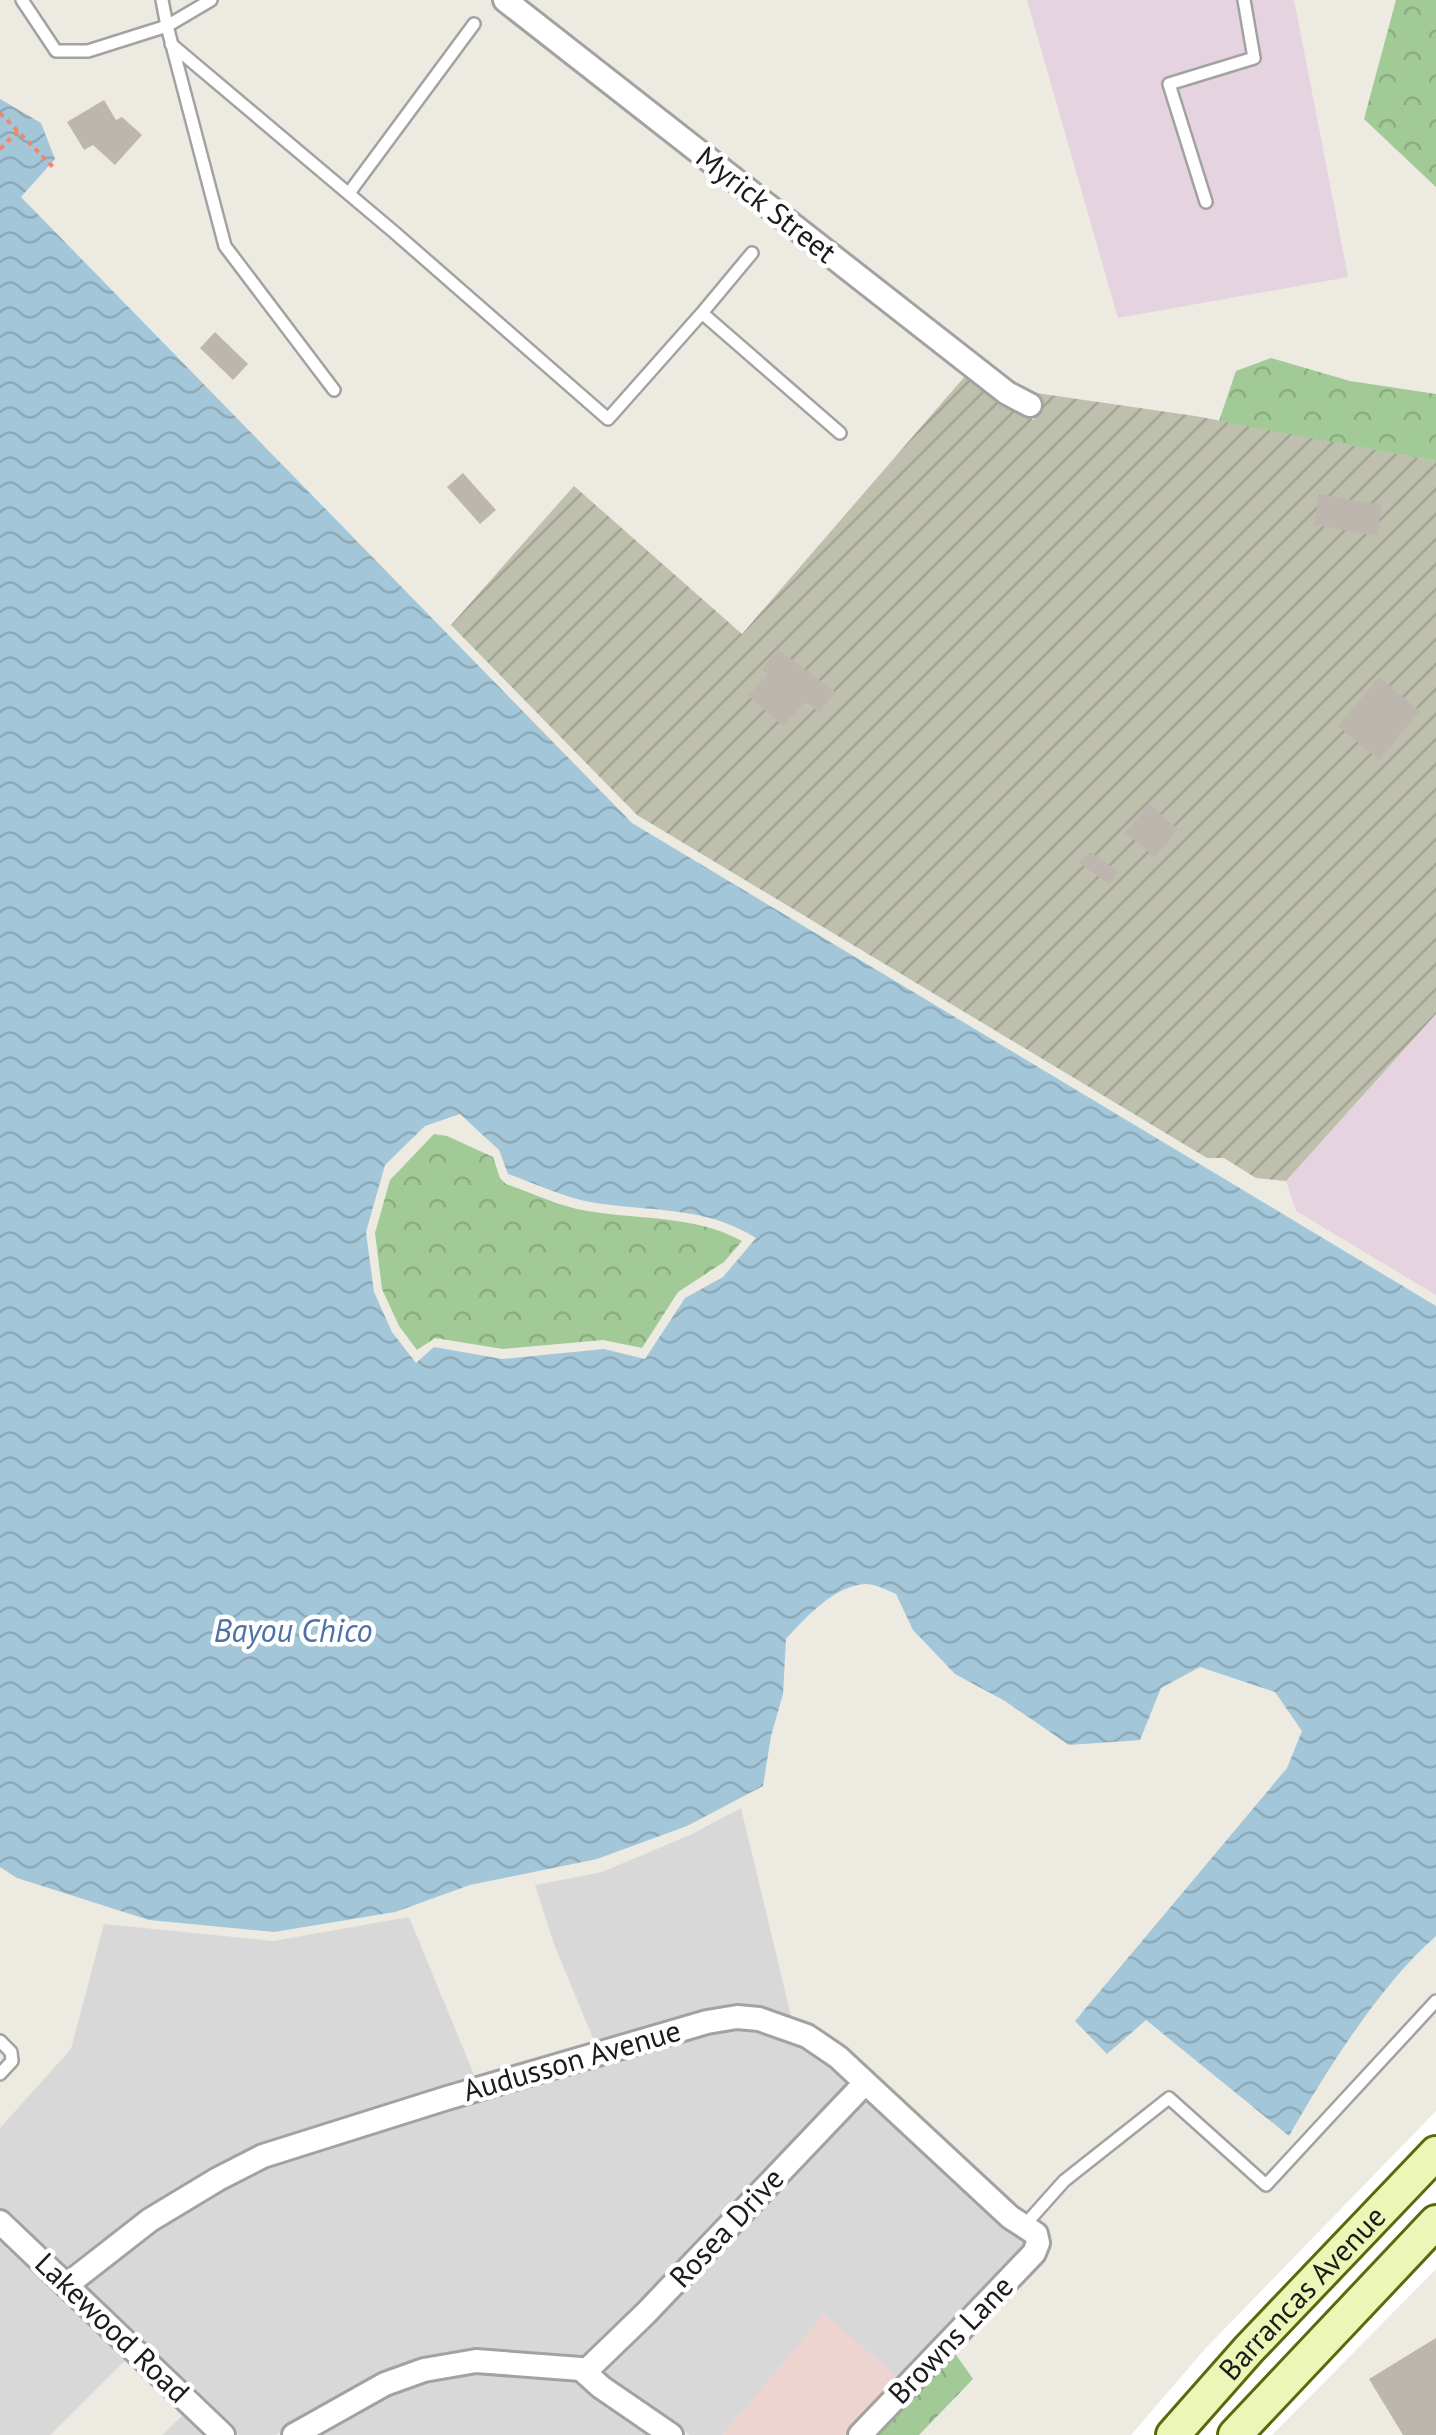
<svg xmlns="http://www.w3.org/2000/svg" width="1436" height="2435" font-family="'PT Sans',sans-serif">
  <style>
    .residential { fill: #d9d8d8 }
    .commercial { fill: #edd4d0 }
    .industrial { fill: #e5d3e0 }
    .construction { fill: url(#construction-furrows) }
    .forest { fill: url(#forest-crowns) }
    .water { fill: url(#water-waves); fill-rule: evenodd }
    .pier { fill: #fff }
    .building { fill: #bcb6ae }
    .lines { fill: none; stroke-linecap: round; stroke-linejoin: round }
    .service-casing { stroke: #a2a2a2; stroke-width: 16 }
    .minor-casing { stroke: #a2a2a2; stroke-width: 28 }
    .secondary-casing { stroke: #576b0a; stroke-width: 38 }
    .path { stroke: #f2866c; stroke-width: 4; stroke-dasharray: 5 5; stroke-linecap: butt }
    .service { stroke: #fff; stroke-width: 11 }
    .minor { stroke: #fff; stroke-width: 22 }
    .secondary { stroke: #ecf6b6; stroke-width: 32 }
    .labels { text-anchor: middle; stroke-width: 9; stroke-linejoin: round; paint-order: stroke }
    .street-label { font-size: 30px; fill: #1b1b1b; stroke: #fff }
    .water-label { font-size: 32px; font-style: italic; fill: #4d71a5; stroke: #fff }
  </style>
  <defs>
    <pattern id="construction-furrows" width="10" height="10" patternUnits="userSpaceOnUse" patternTransform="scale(2.5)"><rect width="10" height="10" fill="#bec0ad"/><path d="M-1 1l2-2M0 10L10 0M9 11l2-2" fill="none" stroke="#a3a494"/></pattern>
    <pattern id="forest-crowns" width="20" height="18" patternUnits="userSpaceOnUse" patternTransform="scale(2.5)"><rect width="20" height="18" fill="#a1ca97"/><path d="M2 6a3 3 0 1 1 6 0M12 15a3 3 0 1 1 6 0" fill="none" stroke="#8aad82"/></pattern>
    <pattern id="water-waves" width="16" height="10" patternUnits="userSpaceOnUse" patternTransform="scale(2.5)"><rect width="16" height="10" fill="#a3c7d8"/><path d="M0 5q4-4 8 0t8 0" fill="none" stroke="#8caab9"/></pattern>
  </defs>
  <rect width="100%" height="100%" fill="#eceae1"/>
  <path class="residential" d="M 741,1808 L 791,2016 L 762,2008 L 736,2006 L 705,2011 L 595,2043 L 554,1944 L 535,1885 L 602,1872 L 690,1835 Z
    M 409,1917 L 475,2077 L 484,2075 L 260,2146 L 213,2169 L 146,2211 L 68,2270 L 0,2207 L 0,2128 L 71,2049 L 104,1924 L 273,1941 Z
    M 737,2029 L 757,2030 L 802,2046 L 832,2066 L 850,2083 L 640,2305 L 585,2358 L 492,2350 L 450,2352 L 381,2373 L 336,2396 L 276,2435 L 239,2435 L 83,2285 L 155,2230 L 222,2189 L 266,2167 L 449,2109 L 709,2033 Z
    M 865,2097 L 1003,2225 L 1028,2243 L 900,2379 L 824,2315 L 723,2435 L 690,2435 L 607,2378 L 601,2372 Z
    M 0,2237 L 128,2358 L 50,2435 L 0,2435 Z
    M 475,2373 L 579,2380 L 652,2435 L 312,2435 L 388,2394 L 427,2380 Z
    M 185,2413 L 208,2435 L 162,2435 Z"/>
  <path class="commercial" d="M 824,2314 L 900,2379 L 845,2435 L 723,2435 Z"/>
  <path class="industrial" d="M 1027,0 L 1294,0 L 1348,277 L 1118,318 Z
    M 1436,1014 L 1436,1295 L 1296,1211 L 1286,1181 Z"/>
  <path class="construction" d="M 966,375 L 1001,402 L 1034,420 L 1042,400 L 1029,392 L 1195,416 L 1436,461 L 1436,1014 L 1286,1181 L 1256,1178 L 1224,1158 L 1207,1158 L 637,815 L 451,625 L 574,486 L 742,634 Z"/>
  <path class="forest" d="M 1396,0 L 1436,0 L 1436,187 L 1364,119 Z
    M 1271,358 L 1350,381 L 1436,394 L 1436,461 L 1219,421 L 1236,371 Z
    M 434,1134 L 447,1136 L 493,1157 L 500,1178 L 506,1184 C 532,1193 561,1207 588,1211 C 641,1220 694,1215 742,1241 L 724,1262 L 678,1292 L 642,1348 L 603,1340 L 503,1349 L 435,1338 L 417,1350 L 399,1326 L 382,1289 L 375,1233 L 390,1180 Z
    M 954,2352 L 973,2379 L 919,2435 L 874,2435 Z"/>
  <path class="water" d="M 0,99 L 41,123 L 55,159 L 21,197 L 632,823 L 1436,1306 L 1436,1936 C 1380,1985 1326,2071 1289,2136 L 1146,2020 L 1107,2054 L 1075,2021 L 1287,1768 L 1302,1731 L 1275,1692 L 1200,1667 L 1161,1688 L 1140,1740 L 1069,1745 L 1005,1701 L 955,1674 L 913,1630 L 896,1594 C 887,1590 875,1584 865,1584 C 834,1586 806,1617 786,1639 L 783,1694 L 771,1736 L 763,1786 L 687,1826 L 597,1859 L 470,1885 L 395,1912 L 274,1932 L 149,1920 L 17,1878 L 0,1867 ZM 460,1114 L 499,1150 L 508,1174 C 534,1183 563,1197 590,1202 C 648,1212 704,1205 756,1238 L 723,1277 L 685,1298 L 645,1359 L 604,1349 L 502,1359 L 434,1347 L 416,1363 L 392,1332 L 374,1292 L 366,1232 L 385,1165 L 425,1126 Z"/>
  <path class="pier" d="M 1436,2111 L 1436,2269 L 1272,2435 L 1131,2435 L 1206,2348 Z"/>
  <path class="building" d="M 104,100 L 116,120 L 122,117 L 142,135 L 115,165 L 93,145 L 84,150 L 67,122 Z
    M 215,332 L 248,364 L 233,380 L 200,348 Z
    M 463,473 L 496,510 L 480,524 L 447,487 Z
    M 1319,494 L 1382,505 L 1377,536 L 1314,525 Z
    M 778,649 L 835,692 L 820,713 L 805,702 L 783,726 L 748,696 L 768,674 L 762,670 Z
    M 1379,677 L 1420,711 L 1379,760 L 1338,726 Z
    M 1149,804 L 1178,829 L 1155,857 L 1125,833 Z
    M 1091,852 L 1118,872 L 1109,884 L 1078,862 Z
    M 1436,2338 L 1436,2435 L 1403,2435 L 1369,2379 Z"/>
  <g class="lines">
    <g class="service-casing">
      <path id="service" d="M 22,0 L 56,51 L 88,51 L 167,26 L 162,0
        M 211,0 L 167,26 L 225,246 L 334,390
        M 171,44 L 394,232 L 608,419 L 702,313 L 840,433
        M 349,193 L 474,24
        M 1206,202 L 1169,84 L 1254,58 L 1244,0
        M 702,313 L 752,253
        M 0,2041 L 11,2052 L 12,2061 L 0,2074
        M 1023,2227 L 1064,2181 L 1169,2098 L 1266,2185 L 1436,2001"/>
    </g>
    <g class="minor-casing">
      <path id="minor" d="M 505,0 L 1007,393 L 1030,405
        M 0,2222 L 223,2435
        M 68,2284 L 150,2220 L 218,2179 L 263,2156 L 447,2098 L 707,2022 L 737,2017 L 759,2019 L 807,2036 L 838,2057 L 1010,2217 L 1036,2234 L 1038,2243 L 1034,2253 L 860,2435
        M 586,2371 L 646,2313 L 865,2083
        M 294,2435 L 385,2384 L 424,2370 L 476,2361 L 581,2369 L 601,2387 L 671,2435"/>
    </g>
    <g class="secondary-casing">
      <g id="secondary">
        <path id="s1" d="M 1173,2435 L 1249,2349 L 1436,2153"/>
        <path d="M 1235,2435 L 1436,2222"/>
      </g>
    </g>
    <path class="path" d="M 0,113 L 56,170
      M 0,149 L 18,131"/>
    <use href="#service" class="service"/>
    <use href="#minor" class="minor"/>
    <use href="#secondary" class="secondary"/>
  </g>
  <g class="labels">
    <g class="street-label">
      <text transform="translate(766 205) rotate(38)" y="10">Myrick Street</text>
      <text transform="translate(572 2061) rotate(-16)" y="10">Audusson Avenue</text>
      <text transform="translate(727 2228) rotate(-47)" y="10">Rosea Drive</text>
      <text dy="10" stroke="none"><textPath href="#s1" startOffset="192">Barrancas Avenue</textPath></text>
      <text transform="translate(112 2328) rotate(44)" y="10">Lakewood Road</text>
      <text transform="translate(951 2340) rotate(-46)" y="10">Browns Lane</text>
    </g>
    <g class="water-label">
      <text x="293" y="1642">Bayou Chico</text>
    </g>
  </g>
</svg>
